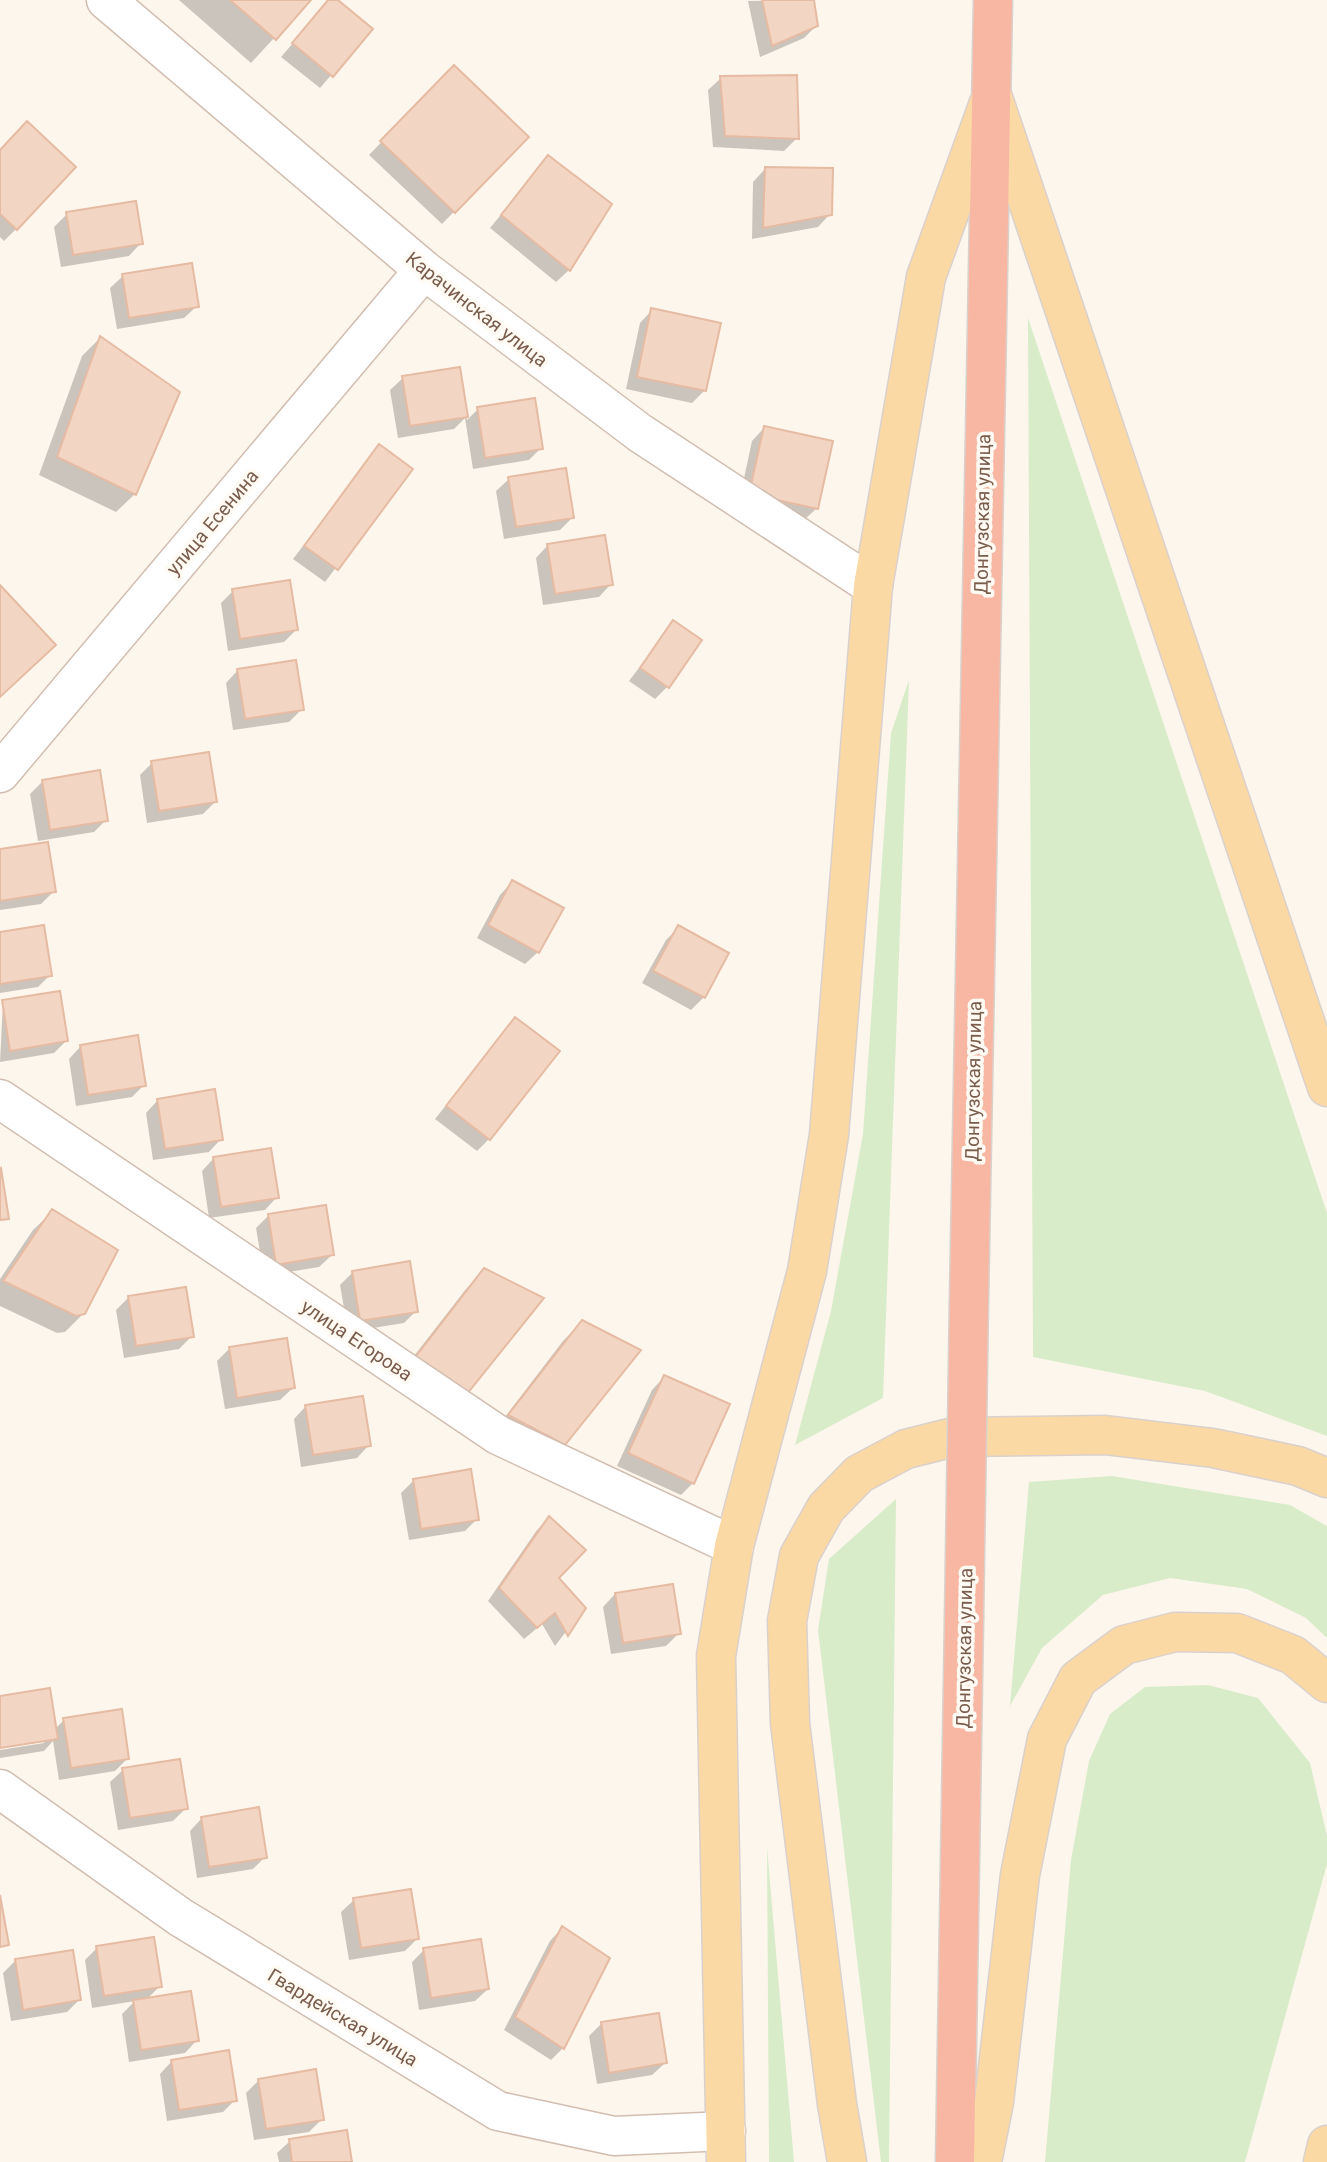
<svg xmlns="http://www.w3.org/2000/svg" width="1327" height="2162" font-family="Roboto,sans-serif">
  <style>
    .green { fill: #d8ecc9 }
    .shadow { fill: #0003 }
    .building { fill: #f3d5c3; stroke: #e6bba3; stroke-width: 2 }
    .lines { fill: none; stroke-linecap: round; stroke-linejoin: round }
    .minor-casing { stroke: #d1beb0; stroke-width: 41 }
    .major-casing { stroke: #dad1cd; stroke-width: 41 }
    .highway-casing { stroke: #dad1cd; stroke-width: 41 }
    .minor { stroke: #fff; stroke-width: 38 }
    .major { stroke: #fbd9a5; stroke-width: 38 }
    .highway { stroke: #f7b7a3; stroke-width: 38 }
    .highway-bridge-casing { stroke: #dad1cd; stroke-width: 41; stroke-linecap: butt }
    .highway-bridge { stroke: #f7b7a3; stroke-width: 38 }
    .labels { text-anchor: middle; stroke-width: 7; stroke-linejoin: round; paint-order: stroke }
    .street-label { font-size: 19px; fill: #7a5c4d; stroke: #fffaf3 }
  </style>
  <rect width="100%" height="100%" fill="#fdf6ec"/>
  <path class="green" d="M 1028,318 L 1327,1213 L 1327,1436 L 1205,1391 L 1033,1357 Z
    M 909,680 L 883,1398 L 795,1445 L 831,1311 L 863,1134 L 891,733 Z
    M 1112,1476 L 1290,1505 L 1327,1526 L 1327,1638 L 1306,1618 L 1247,1589 L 1170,1578 L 1103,1595 L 1042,1648 L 1010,1706 L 1029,1482 Z
    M 896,1499 L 889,2162 L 881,2162 L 818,1630 L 829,1559 Z
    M 1208,1685 L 1258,1698 L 1310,1763 L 1327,1836 L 1327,1864 L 1245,2162 L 1045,2162 L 1071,1860 L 1089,1761 L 1110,1714 L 1145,1687 Z
    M 767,1847 L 794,2162 L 769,2162 Z"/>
  <path class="shadow" d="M 179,0 L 309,0 L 251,63 Z
    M 330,0 L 335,0 L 371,29 L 320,88 L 281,57 Z
    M 812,0 L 816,26 L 804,38 L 760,57 L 748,1 Z
    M 454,67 L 527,137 L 442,224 L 369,155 Z
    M 721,78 L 797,138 L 784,151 L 713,147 L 708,90 Z
    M 0,152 L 16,229 L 4,241 L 0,237 Z
    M 548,157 L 610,205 L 569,270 L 556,282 L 490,228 Z
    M 765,169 L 830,214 L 818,227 L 752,239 L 753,182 Z
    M 67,214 L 141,243 L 129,256 L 61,267 L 54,227 Z
    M 123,276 L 197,306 L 184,318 L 117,329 L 110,288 Z
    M 652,310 L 705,390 L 692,403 L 626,389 L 640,323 Z
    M 100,338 L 135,494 L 116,512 L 39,475 L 82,356 Z
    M 459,369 L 467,420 L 478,409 L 541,448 L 529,460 L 473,469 L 465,418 L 454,429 L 398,438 L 390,390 L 403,378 Z
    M 764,428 L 817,508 L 804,520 L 738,506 L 752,441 Z
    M 379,446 L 411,469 L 325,582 L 293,559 Z
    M 509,479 L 572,518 L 560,530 L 504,539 L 496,491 Z
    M 548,545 L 611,584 L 599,597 L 543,605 L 536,558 Z
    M 233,591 L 296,630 L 284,642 L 228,651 L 221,603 Z
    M 673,623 L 667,687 L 655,699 L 629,681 Z
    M 238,670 L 302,709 L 289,722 L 233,730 L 226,683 Z
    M 152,763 L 216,801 L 203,814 L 147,823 L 140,775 Z
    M 43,781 L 106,820 L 94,832 L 38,841 L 30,794 Z
    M 0,851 L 54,891 L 41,904 L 0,910 Z
    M 512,882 L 538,952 L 525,964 L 477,938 L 500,895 Z
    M 678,928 L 704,997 L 691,1010 L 642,983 L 666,940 Z
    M 0,934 L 50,975 L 38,987 L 0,993 Z
    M 3,1002 L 66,1041 L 54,1053 L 0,1062 Z
    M 515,1019 L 489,1139 L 477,1151 L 435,1119 Z
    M 81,1046 L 144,1085 L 132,1097 L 76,1106 L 69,1059 Z
    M 158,1100 L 221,1139 L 209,1152 L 153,1160 L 146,1113 Z
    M 214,1158 L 277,1197 L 265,1210 L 209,1218 L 202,1171 Z
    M 52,1212 L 84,1313 L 65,1332 L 57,1333 L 0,1306 L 0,1279 L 33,1230 Z
    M 268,1216 L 332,1255 L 319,1267 L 264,1276 L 256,1228 Z
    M 484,1270 L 541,1299 L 393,1383 L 466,1289 Z
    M 353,1272 L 416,1311 L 404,1323 L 348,1332 L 340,1285 Z
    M 129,1297 L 192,1336 L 179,1349 L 124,1358 L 116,1310 Z
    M 582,1322 L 639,1350 L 545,1463 L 492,1434 L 563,1341 Z
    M 229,1349 L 293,1388 L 280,1400 L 225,1409 L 217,1361 Z
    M 664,1377 L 693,1483 L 681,1495 L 617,1466 L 652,1390 Z
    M 306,1406 L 369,1445 L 357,1458 L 301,1467 L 294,1419 Z
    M 414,1480 L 477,1519 L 465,1531 L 409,1540 L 401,1493 Z
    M 549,1518 L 556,1578 L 584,1608 L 555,1646 L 542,1624 L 524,1639 L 488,1601 L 537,1530 Z
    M 615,1594 L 679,1633 L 666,1646 L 611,1654 L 603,1607 Z
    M 0,1698 L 55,1729 L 64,1720 L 128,1758 L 115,1771 L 59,1780 L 53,1741 L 44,1751 L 0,1758 L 0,1750 L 44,1743 L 44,1739 L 0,1746 Z
    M 123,1770 L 186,1808 L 173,1821 L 118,1830 L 110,1782 Z
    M 202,1818 L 265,1857 L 253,1869 L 197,1878 L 190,1831 Z
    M 354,1900 L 417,1939 L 405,1951 L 349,1960 L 341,1912 Z
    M 562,1928 L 563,2048 L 551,2060 L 504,2030 L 550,1941 Z
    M 97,1948 L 160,1986 L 147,1999 L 197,2040 L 185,2053 L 129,2062 L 122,2014 L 135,2001 L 92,2008 L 85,1960 Z
    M 424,1950 L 488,1989 L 475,2001 L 419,2010 L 412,1962 Z
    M 16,1960 L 79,2000 L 67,2012 L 11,2021 L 3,1973 Z
    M 601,2024 L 665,2063 L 652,2075 L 597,2084 L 589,2036 Z
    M 172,2061 L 235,2100 L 223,2112 L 167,2121 L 160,2074 Z
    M 259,2080 L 322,2119 L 309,2132 L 254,2140 L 246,2093 Z
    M 290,2141 L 350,2162 L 279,2162 L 277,2153 Z"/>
  <path class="building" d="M 230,0 L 311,0 L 276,40 Z
    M 328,0 L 338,0 L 373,29 L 333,77 L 292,43 Z
    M 762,0 L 814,0 L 818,26 L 772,46 Z
    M 454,65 L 529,137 L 455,213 L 380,141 Z
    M 797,75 L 799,139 L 725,136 L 720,76 Z
    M 27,121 L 76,167 L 17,230 L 0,214 L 0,150 Z
    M 548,155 L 612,204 L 570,271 L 501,215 Z
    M 765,167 L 833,168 L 832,215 L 763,228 Z
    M 136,201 L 143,244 L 73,255 L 66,212 Z
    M 192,263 L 199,307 L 129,318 L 122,274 Z
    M 651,308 L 721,323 L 706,391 L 637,377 Z
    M 100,336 L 180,392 L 136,495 L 57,457 Z
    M 460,367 L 468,417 L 410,426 L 402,376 Z
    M 535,398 L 543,449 L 485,458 L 477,407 Z
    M 764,426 L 833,441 L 818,509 L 749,494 Z
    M 379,444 L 413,469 L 338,570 L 304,546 Z
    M 566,468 L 574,518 L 516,527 L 508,477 Z
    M 605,535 L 613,585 L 555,594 L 547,544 Z
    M 290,580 L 298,630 L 240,639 L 232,589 Z
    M 0,585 L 56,645 L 0,697 Z
    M 673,620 L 702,640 L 669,688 L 640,668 Z
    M 296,660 L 304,710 L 245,719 L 237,669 Z
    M 209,752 L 217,802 L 159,811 L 151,761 Z
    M 100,770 L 108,821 L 50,830 L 42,780 Z
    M 48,842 L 56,892 L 0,901 L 0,849 Z
    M 512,880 L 564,908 L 539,953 L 488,925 Z
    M 44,925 L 52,976 L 0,984 L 0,932 Z
    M 678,925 L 729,953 L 705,998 L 653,971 Z
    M 60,991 L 68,1041 L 10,1051 L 2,1000 Z
    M 515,1017 L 560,1051 L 490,1140 L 446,1106 Z
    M 138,1035 L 146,1086 L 88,1095 L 80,1045 Z
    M 215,1089 L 223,1140 L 165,1149 L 157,1099 Z
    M 271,1148 L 279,1198 L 221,1207 L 213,1157 Z
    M 1,1168 L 9,1219 L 0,1220 L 0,1169 Z
    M 326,1205 L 334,1255 L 276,1265 L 268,1214 Z
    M 52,1209 L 118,1250 L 85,1314 L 76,1316 L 3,1281 Z
    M 410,1261 L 418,1312 L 360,1321 L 352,1271 Z
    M 484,1268 L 544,1298 L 467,1394 L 410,1364 Z
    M 186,1287 L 194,1337 L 136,1346 L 128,1296 Z
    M 582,1320 L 641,1350 L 565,1445 L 508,1415 Z
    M 287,1338 L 295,1388 L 237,1398 L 229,1347 Z
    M 664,1375 L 730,1404 L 694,1484 L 628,1453 Z
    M 363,1396 L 371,1446 L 313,1455 L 305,1405 Z
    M 471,1469 L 479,1520 L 421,1529 L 413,1479 Z
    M 549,1516 L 586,1550 L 559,1578 L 586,1608 L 568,1636 L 555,1613 L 537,1628 L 499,1588 Z
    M 673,1584 L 681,1634 L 623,1643 L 615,1593 Z
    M 50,1688 L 58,1739 L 0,1748 L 0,1696 Z
    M 122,1709 L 129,1759 L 71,1768 L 63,1718 Z
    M 180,1759 L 188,1809 L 130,1818 L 122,1768 Z
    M 259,1807 L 267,1858 L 209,1867 L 201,1817 Z
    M 411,1889 L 419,1939 L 361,1948 L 353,1898 Z
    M 0,1895 L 9,1945 L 0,1947 Z
    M 562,1926 L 610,1958 L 564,2049 L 515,2017 Z
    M 154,1937 L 162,1987 L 104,1996 L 96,1946 Z
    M 481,1939 L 489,1989 L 431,1998 L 423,1948 Z
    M 73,1950 L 81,2000 L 23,2010 L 15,1959 Z
    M 191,1991 L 199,2041 L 141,2050 L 133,2000 Z
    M 659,2013 L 667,2063 L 609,2073 L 601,2022 Z
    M 229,2050 L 237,2101 L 179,2110 L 171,2060 Z
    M 316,2069 L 324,2120 L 266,2129 L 258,2079 Z
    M 347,2130 L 352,2162 L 292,2162 L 289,2139 Z"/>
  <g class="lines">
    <g class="minor-casing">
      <path id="minor" d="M 106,0 L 424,270 L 640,433 L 873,586
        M 0,773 L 424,270
        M 0,1099 L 498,1435 L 734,1546
        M 0,1789 L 180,1917 L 498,2111 L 614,2136 L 726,2131"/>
    </g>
    <g class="major-casing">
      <path id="major" d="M 992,95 L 1327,1087
        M 726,2162 L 716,1656 L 734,1546 L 807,1271 L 829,1135 L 873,586 L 926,277 L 989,103
        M 847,2162 L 837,2104 L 790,1723 L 787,1621 L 799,1556 L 826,1508 L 859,1474 L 906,1449 L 954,1437 L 1105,1435 L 1213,1448 L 1298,1466 L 1327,1478
        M 982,2162 L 994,2102 L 1020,1875 L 1047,1739 L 1078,1679 L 1124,1645 L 1175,1632 L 1237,1633 L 1293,1655 L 1327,1683
        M 1323,2162 L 1327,2145"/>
    </g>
    <g class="highway-casing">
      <path id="highway" d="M 969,1300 L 993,0
        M 955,2162 L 964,1620"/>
    </g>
    <use href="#minor" class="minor"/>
    <use href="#major" class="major"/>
    <use href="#highway" class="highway"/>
    <g class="highway-bridge-casing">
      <path id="highway-bridge" d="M 964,1620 L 969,1300"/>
    </g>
    <use href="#highway-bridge" class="highway-bridge"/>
  </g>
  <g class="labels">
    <g class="street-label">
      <text transform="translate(477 309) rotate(38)" y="7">Карачинская улица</text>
      <text transform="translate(982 514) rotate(-89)" y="7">Донгузская улица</text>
      <text transform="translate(212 522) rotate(-50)" y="7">улица Есенина</text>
      <text transform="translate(973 1081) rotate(-89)" y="7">Донгузская улица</text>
      <text transform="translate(357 1340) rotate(34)" y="7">улица Егорова</text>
      <text transform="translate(964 1648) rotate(-89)" y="7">Донгузская улица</text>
      <text transform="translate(343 2017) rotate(31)" y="7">Гвардейская улица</text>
    </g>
  </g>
</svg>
